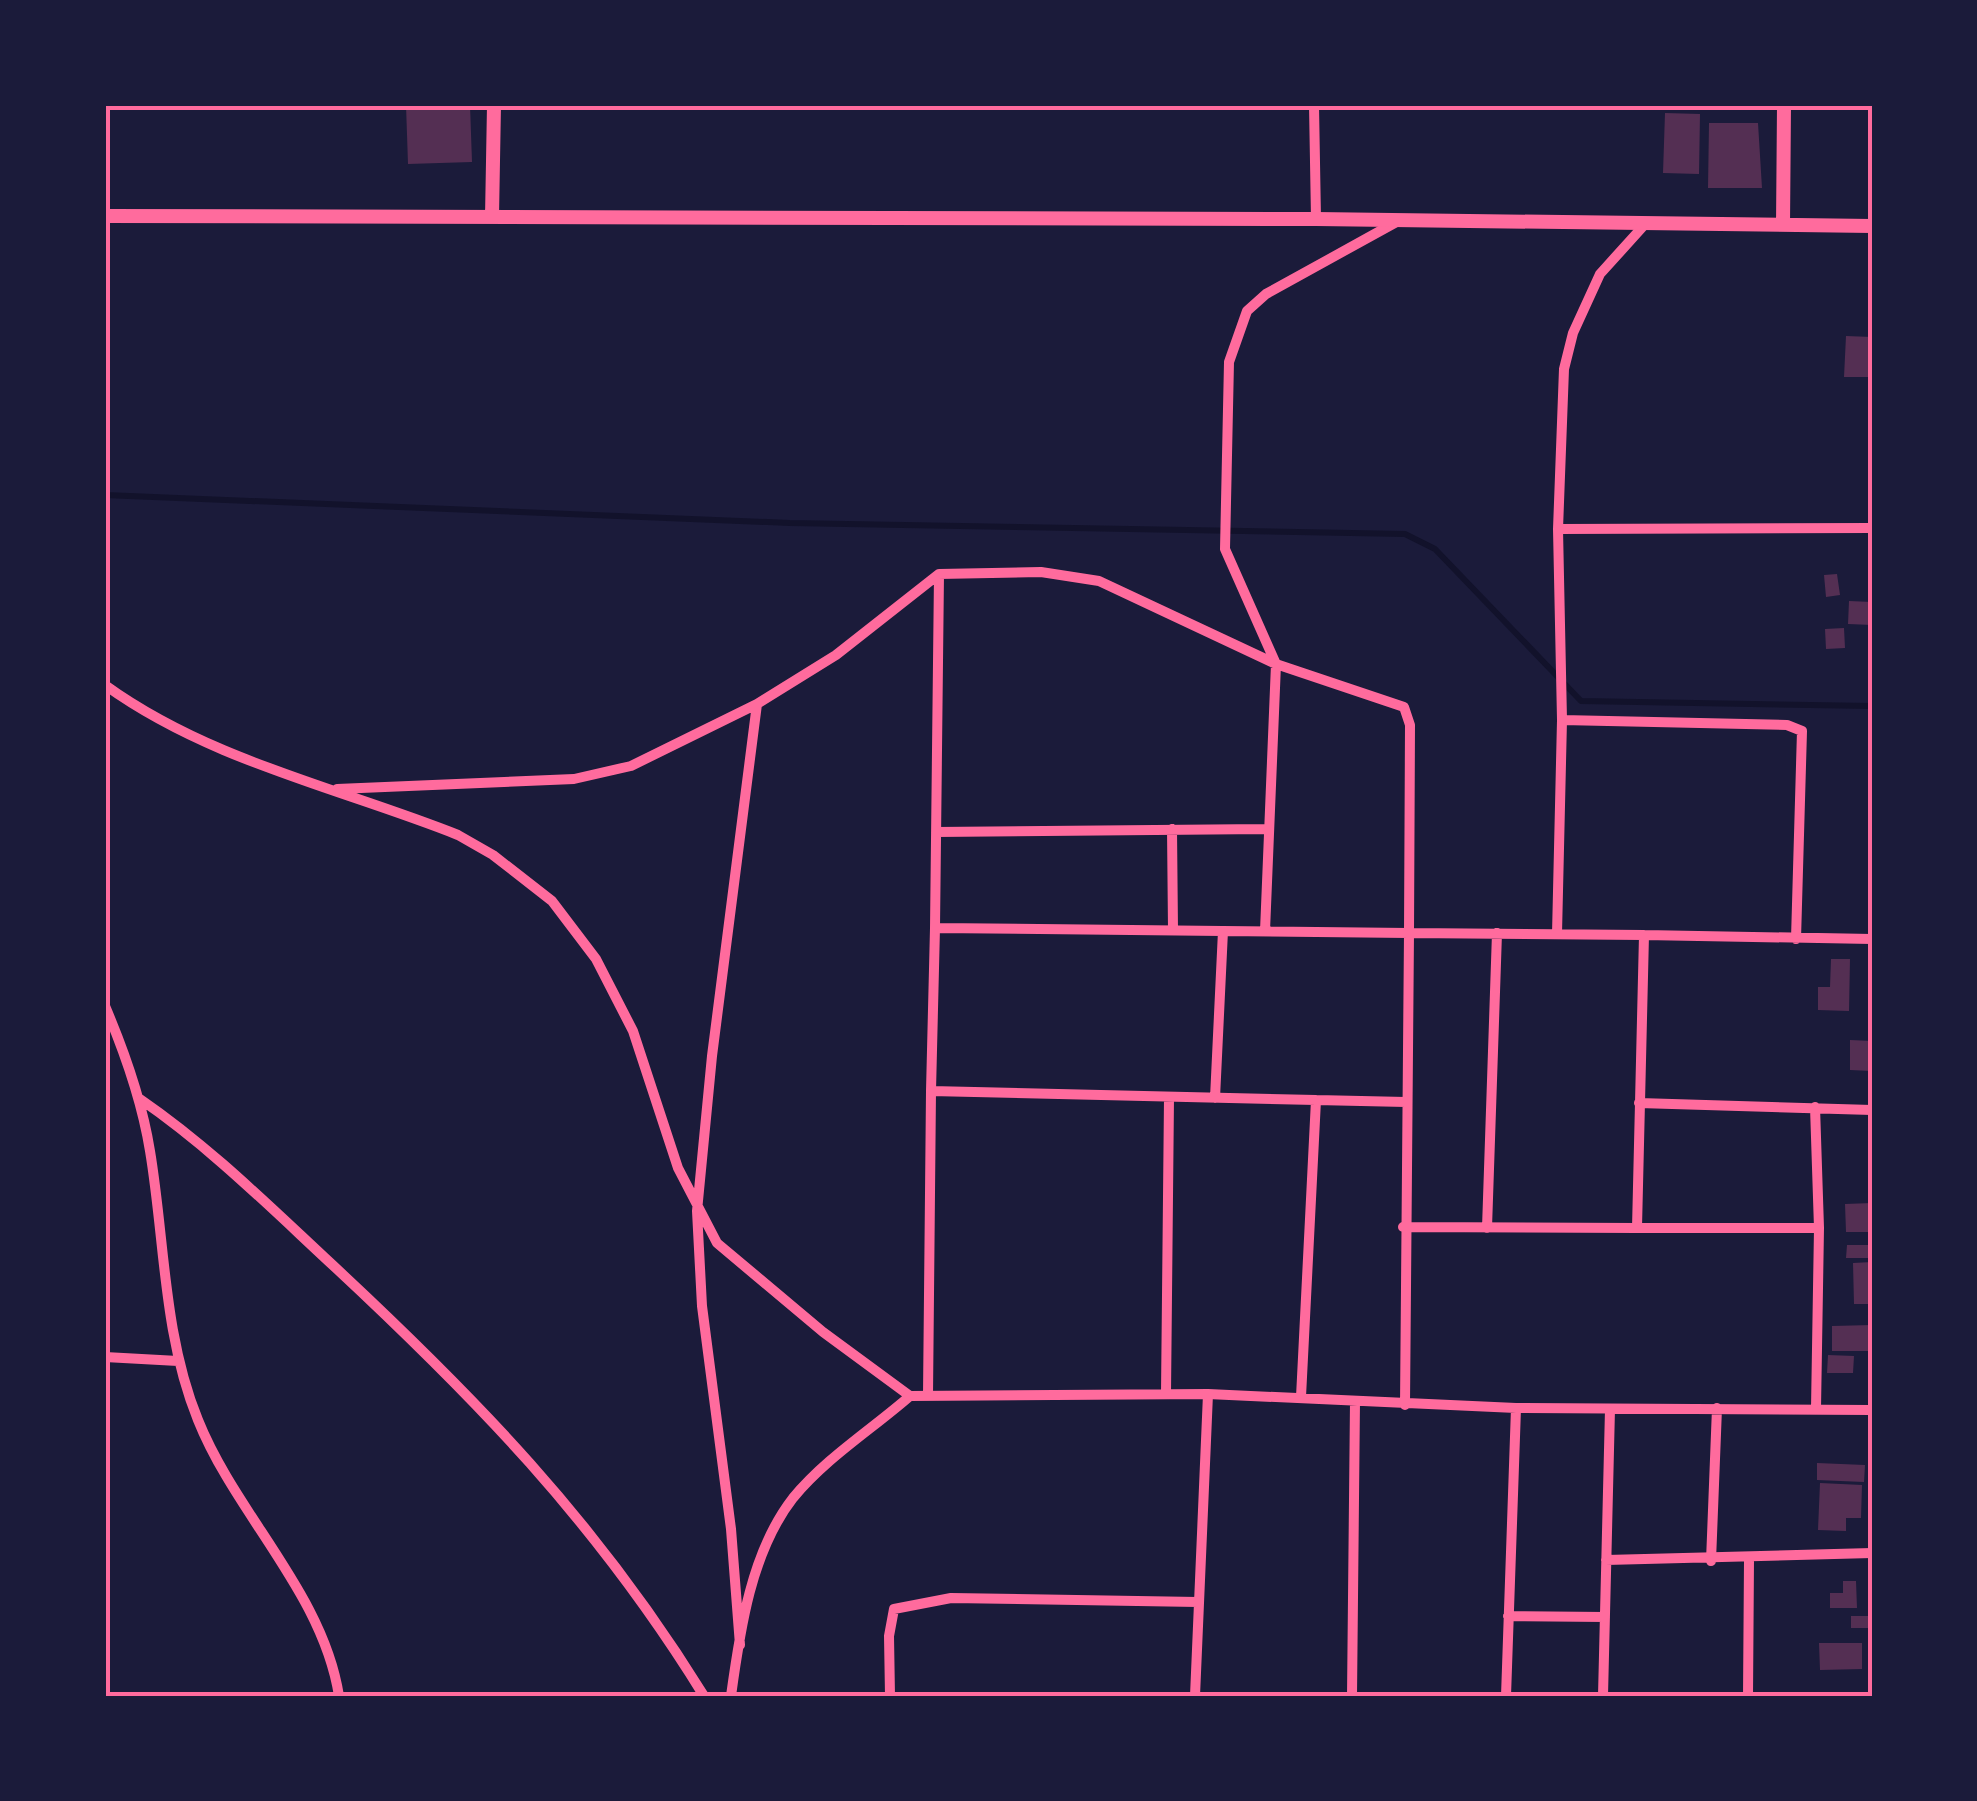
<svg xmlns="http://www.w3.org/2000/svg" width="1977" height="1801" font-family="Barlow,sans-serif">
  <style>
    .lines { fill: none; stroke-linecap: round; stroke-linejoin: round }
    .stream { stroke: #12122b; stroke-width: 6 }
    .building { fill: #542f53 }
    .minor { stroke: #ff6b9d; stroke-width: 10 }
    .tertiary { stroke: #ff6b9d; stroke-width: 14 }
    .neatline { fill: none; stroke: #ff6b9d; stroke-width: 4 }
  </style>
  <rect width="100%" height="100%" fill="#1b1b3a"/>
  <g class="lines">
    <path class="stream" d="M 105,495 L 790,523 L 1405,534 L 1435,549 L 1581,701 L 1872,706"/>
  </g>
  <path class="building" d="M 406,105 L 470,105 L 472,162 L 408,164 Z
    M 1665,113 L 1700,114 L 1699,174 L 1663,173 Z
    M 1709,123 L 1758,123 L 1762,188 L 1708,188 Z
    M 1846,336 L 1872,337 L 1872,377 L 1844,377 Z
    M 1837,574 L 1840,595 L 1826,597 L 1824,575 Z
    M 1849,601 L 1872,602 L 1872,625 L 1848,624 Z
    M 1844,628 L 1845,648 L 1826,649 L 1825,629 Z
    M 1831,959 L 1850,959 L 1849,1011 L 1818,1010 L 1818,987 L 1830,987 Z
    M 1850,1040 L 1872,1041 L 1872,1071 L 1850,1070 Z
    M 1872,1203 L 1872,1232 L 1846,1232 L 1845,1204 Z
    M 1847,1245 L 1872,1245 L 1872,1258 L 1846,1258 Z
    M 1872,1262 L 1872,1304 L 1854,1304 L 1853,1263 Z
    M 1872,1325 L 1872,1351 L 1832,1351 L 1832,1326 Z
    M 1828,1355 L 1854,1356 L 1853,1373 L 1827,1373 Z
    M 1817,1463 L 1865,1465 L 1864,1482 L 1817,1480 Z
    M 1820,1483 L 1862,1485 L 1861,1518 L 1846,1518 L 1846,1531 L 1818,1530 Z
    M 1843,1581 L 1856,1581 L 1857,1608 L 1830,1608 L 1830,1593 L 1843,1593 Z
    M 1851,1616 L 1872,1616 L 1872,1628 L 1851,1628 Z
    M 1819,1643 L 1862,1643 L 1862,1669 L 1820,1670 Z"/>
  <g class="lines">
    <path class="minor" d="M 1314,105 L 1316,219
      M 1558,529 L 1872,528
      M 105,685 C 210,761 340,788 458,835 L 493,855 L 552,901 L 596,959 L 633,1031 L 678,1168 L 717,1243 L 823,1332 L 910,1396 L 1208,1394 L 1516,1408 L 1872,1410
      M 1562,720 L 1787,725 L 1802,731 L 1796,939
      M 337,789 L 574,779 L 631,766 L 757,704 L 836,655 L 939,574
      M 1172,829 L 1173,930
      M 936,832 L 1266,829
      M 935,928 L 939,574 L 1041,572 L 1099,581 L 1276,664 L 1404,707 L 1410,725 L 1409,933 L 1223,931 L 1215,1098
      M 1265,931 L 1276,664 L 1225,549 L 1229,362 L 1247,311 L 1266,294 L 1400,220
      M 1557,934 L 1562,720 L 1558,529 L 1564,369 L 1573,333 L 1600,274 L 1647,222
      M 1644,935 L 1872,939
      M 105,1006 C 125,1053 142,1101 150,1151 C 165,1241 163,1334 198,1420 C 236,1515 323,1593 339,1696
      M 931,1091 L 935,928 L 1223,931
      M 140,1099 C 207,1145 265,1202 324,1257 C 474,1396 596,1521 704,1696
      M 1639,1103 L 1872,1110
      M 1815,1107 L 1819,1228 L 1816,1409
      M 1403,1227 L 1637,1228 L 1644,935 L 1409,933 L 1405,1405
      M 1487,1228 L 1497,933
      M 1637,1228 L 1819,1228
      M 105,1357 L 178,1361
      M 1166,1394 L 1169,1098
      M 928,1396 L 931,1091 L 1316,1100
      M 1301,1397 L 1316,1100 L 1406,1102
      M 1606,1560 L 1872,1553
      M 1711,1561 L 1717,1408
      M 1508,1616 L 1605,1617
      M 740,1645 L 731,1529 L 702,1306 L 697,1211 L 712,1056 L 757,704
      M 731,1696 C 740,1630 751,1552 793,1498 C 826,1458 871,1430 910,1396
      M 890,1696 L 889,1636 L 894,1609 L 951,1598 L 1198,1602
      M 1195,1696 L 1208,1394
      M 1352,1696 L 1355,1401
      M 1506,1696 L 1516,1408
      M 1603,1696 L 1610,1409
      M 1748,1696 L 1749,1560"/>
    <path class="tertiary" d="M 105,216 L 1316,219 L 1872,226
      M 492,217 L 494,105
      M 1783,225 L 1784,105"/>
  </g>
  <rect width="1977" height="1801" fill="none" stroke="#1b1b3a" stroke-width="215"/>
  <rect x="108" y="108" width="1762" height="1586" class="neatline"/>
</svg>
